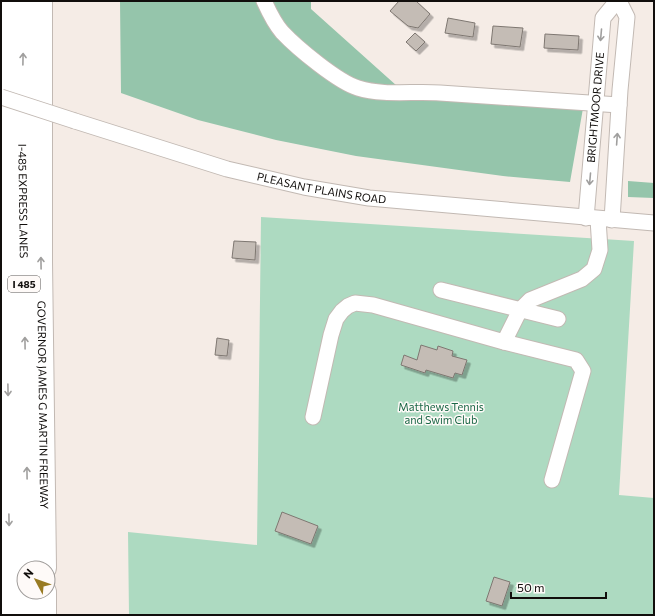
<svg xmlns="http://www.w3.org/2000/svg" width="655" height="616" font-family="Commissioner,sans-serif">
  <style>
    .green { fill: #addac1 }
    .forest { fill: #95c5ab }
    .building { fill: #c4bcb5; stroke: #7e7771; filter: url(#shadow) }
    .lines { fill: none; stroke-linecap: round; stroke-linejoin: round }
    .minor-casing { stroke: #c2b9b3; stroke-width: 17 }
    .highway-casing { stroke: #c2b9b3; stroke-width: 24 }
    .minor { stroke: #fff; stroke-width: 15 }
    .highway { stroke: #fff; stroke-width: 22 }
    .minor-bridge-casing { stroke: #c2b9b3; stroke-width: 17; stroke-linecap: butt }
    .minor-bridge { stroke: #fff; stroke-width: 15 }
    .oneway { stroke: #a09f9e }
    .labels { text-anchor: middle; stroke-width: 3; stroke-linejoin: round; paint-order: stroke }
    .shield { fill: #fefaf8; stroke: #585553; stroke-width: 1 }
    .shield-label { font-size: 10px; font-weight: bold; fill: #110e0c }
    .street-label { font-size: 11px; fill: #110e0c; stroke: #fefaf8 }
    .park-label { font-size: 11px; fill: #1a6746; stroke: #fefaf8 }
  </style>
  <defs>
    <filter id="shadow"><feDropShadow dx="3.5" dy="3.5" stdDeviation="0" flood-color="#0004"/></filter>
  </defs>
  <rect width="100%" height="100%" fill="#f5ece6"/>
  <path class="green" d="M 261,217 L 634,241 L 619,495 L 654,498 L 654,615 L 129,615 L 128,532 L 257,545 Z"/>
  <path class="forest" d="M 120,1 L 311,1 L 311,9 L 397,86 L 585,97 L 570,182 L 503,176 L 356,156 L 276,140 L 198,120 L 121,93 Z
    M 628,181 L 654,183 L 654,198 L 628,197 Z"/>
  <path class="building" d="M 399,1 L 416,1 L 430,14 L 418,28 L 408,26 L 390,11 Z
    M 448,18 L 475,23 L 473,37 L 445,33 Z
    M 493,26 L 523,28 L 520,47 L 491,44 Z
    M 415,33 L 425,42 L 416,51 L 406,42 Z
    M 545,34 L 579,36 L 578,50 L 544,48 Z
    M 234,241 L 256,242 L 255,260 L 232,258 Z
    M 217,338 L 229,340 L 227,356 L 215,355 Z
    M 421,345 L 437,350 L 438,346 L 453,351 L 452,356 L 467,360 L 462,375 L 455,373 L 453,378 L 426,370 L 425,373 L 401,365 L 404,355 L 417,360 Z
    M 282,512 L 318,526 L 311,544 L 275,531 Z
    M 494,577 L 510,582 L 502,606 L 486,601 Z"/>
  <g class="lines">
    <g class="minor-casing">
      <g id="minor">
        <path d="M 264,1 C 269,12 274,23 282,32 C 297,48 338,82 358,88 C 384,96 413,91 440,93 C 499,97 559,101 619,105"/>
        <path id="s1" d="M 75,121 L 227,169 L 304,187 L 369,198 L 654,223"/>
        <path id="s2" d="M 586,218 L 603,18 L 617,1"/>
        <path d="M 612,220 L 620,90 L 627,17 L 619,1"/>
        <path d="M 441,290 L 558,319"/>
        <path d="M 504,342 L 576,360 L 583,371 L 552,480"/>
        <path d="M 313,417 L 331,335 L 336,319 L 342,311 L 348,306 L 355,303 L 373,305 L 504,342 L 520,310 L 530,300 L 582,279 L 594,269 L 600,250 L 598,219"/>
      </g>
    </g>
    <g class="highway-casing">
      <g id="highway">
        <path d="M 7,1 L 7,292 L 10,615"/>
        <path id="s3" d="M 24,1 L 22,119 L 28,568"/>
        <path id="s4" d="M 41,1 L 41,262 L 45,568"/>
        <path d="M 28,592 L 29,615"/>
        <path d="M 45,592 L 45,615"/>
      </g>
    </g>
    <use href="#minor" class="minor"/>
    <use href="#highway" class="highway"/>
    <g class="minor-bridge-casing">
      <path id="minor-bridge" d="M 1,97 L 75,121"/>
    </g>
    <use href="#minor-bridge" class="minor-bridge"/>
  </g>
  <defs><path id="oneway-shaft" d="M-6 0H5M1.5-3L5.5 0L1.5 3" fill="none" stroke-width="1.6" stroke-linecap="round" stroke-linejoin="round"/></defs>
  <g class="oneway">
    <use href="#oneway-shaft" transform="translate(601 35) rotate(95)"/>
    <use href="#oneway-shaft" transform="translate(23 59) rotate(-89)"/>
    <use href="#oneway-shaft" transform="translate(617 139) rotate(-86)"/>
    <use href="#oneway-shaft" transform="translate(590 179) rotate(95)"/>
    <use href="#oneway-shaft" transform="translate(41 263) rotate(-91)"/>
    <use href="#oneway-shaft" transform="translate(25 343) rotate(-91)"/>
    <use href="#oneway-shaft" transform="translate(8 390) rotate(89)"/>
    <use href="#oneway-shaft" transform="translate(27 473) rotate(-91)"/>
    <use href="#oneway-shaft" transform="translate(9 520) rotate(89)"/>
  </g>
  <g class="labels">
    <rect class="shield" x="8" y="276" width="32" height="16" rx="3"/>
    <g class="shield-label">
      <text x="24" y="288">I 485</text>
    </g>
    <g class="street-label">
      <text dy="4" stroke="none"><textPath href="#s2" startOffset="111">BRIGHTMOOR DRIVE</textPath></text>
      <text dy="4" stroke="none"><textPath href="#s1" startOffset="256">PLEASANT PLAINS ROAD</textPath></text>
      <text dy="4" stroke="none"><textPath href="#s3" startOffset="200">I-485 EXPRESS LANES</textPath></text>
      <text dy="4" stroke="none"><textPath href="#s4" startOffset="404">GOVERNOR JAMES G MARTIN FREEWAY</textPath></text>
    </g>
    <g class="park-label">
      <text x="441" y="411">Matthews Tennis<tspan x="441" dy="13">and Swim Club</tspan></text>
    </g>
  </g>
  <rect width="655" height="616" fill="none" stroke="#110e0c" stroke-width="4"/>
  <g transform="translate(36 580) rotate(311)"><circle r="19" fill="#fefaf8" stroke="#9f9c9a"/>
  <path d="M0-3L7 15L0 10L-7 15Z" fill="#987b23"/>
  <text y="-6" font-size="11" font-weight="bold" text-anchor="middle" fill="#110e0c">N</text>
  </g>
  <path d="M511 592v6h95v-6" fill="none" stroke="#110e0c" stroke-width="2"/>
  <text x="517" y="592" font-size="12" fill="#110e0c" stroke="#fefaf8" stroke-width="3" paint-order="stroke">50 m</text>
</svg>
